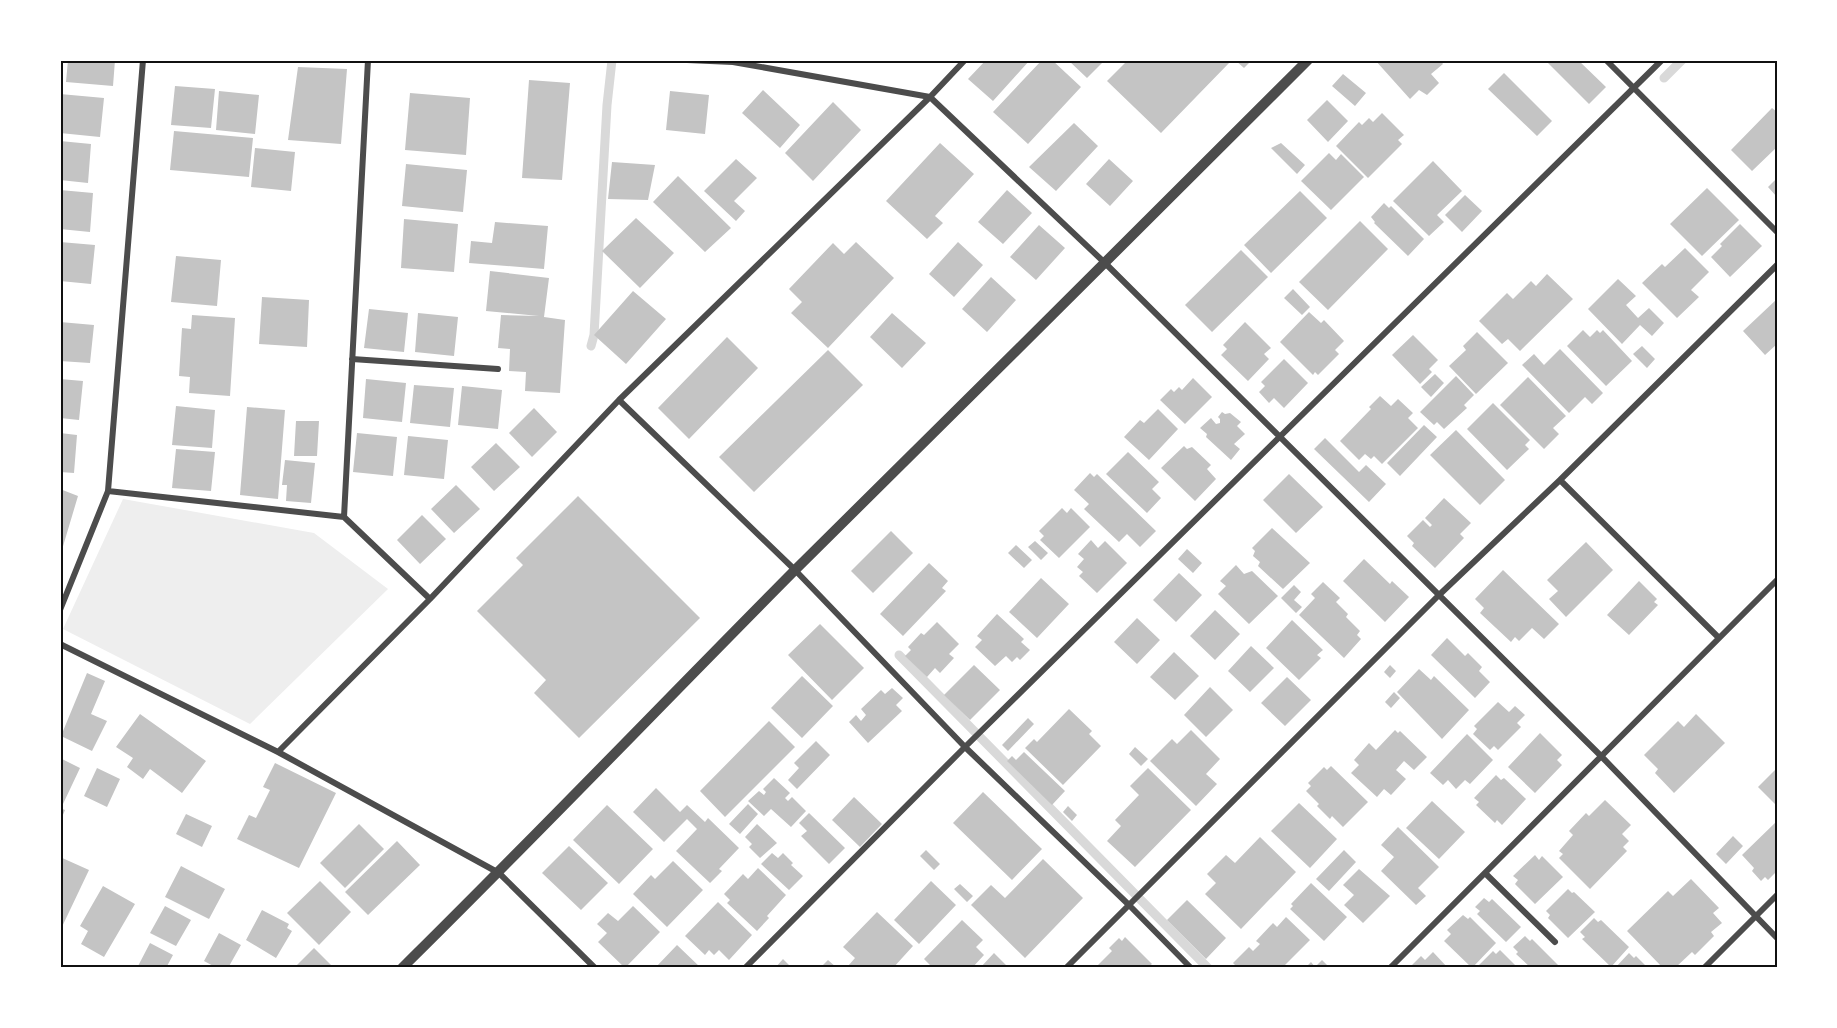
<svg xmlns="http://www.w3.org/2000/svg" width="1837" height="1028" font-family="Spectral,serif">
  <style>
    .green { fill: #eee }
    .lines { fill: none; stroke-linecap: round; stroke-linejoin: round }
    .stream { stroke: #d9d9d9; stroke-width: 9 }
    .building { fill: #c4c4c4 }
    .minor { stroke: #4c4c4c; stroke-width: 6 }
    .tertiary { stroke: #4c4c4c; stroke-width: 10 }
    .neatline { fill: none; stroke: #111; stroke-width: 2 }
  </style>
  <rect width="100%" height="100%" fill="#fff"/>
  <path class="green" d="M 123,499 L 314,533 L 388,589 L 250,724 L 63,629 Z"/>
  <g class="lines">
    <path class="stream" d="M 1664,78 L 1682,60
      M 591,346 L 594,335 L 607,105 L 612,60
      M 899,655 L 1208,968"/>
  </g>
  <path class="building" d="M 68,60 L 115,60 L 113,86 L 66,82 Z
    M 986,60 L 1030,60 L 993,101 L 968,79 Z
    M 1042,60 L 1052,60 L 1081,87 L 1028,144 L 993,112 Z
    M 1068,60 L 1105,60 L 1087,78 Z
    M 1128,60 L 1228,60 L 1230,62 L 1161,133 L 1107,81 Z
    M 1235,60 L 1252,60 L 1244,68 Z
    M 1375,60 L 1440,60 L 1443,64 L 1431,74 L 1439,83 L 1427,95 L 1419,90 L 1410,99 Z
    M 1545,60 L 1578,60 L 1606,87 L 1589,104 Z
    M 298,67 L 347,69 L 341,144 L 288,140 Z
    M 1504,73 L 1552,121 L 1537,136 L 1488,89 Z
    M 1343,74 L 1366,93 L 1355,106 L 1332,86 Z
    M 529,80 L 570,83 L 562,180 L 522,178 Z
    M 175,86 L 215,89 L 211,128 L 171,125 Z
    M 763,90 L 800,125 L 780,148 L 742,113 Z
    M 219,91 L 259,95 L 255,134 L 216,130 Z
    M 670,91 L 709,95 L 705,134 L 666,130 Z
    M 410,93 L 470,98 L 466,155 L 405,150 Z
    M 60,94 L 104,98 L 100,137 L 60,133 Z
    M 1327,100 L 1348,121 L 1328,142 L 1307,120 Z
    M 833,102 L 861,130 L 813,181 L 785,153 Z
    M 1772,108 L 1777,112 L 1777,147 L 1752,171 L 1731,150 Z
    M 1382,113 L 1404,135 L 1398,140 L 1402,144 L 1368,178 L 1336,146 L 1359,122 L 1362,125 L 1369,118 L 1373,122 Z
    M 1074,123 L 1098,146 L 1056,191 L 1029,167 Z
    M 174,131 L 253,138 L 249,177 L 170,170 Z
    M 60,141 L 91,144 L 88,183 L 60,180 Z
    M 940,143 L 974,174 L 935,216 L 943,223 L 927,239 L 886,201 Z
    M 1281,143 L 1305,165 L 1297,174 L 1271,148 Z
    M 255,148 L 295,152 L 291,191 L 251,187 Z
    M 1329,153 L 1336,160 L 1341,154 L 1364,177 L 1331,210 L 1301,181 Z
    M 736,159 L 757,178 L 734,201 L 745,211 L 736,221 L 704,191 Z
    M 1109,159 L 1133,181 L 1110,206 L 1086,184 Z
    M 1433,161 L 1462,191 L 1437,215 L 1444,222 L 1429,236 L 1393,201 Z
    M 612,162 L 655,165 L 648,200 L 608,199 Z
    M 406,164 L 467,170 L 463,212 L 402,206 Z
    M 678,176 L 731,228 L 705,252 L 653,202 Z
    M 1777,178 L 1777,197 L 1768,187 Z
    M 1707,188 L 1739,220 L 1702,256 L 1670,224 Z
    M 60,190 L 93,193 L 90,232 L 60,229 Z
    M 1007,190 L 1032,213 L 1003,244 L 978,222 Z
    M 1300,191 L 1327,218 L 1271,273 L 1244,245 Z
    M 1465,195 L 1482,211 L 1462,232 L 1445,215 Z
    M 1384,203 L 1389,208 L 1391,206 L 1424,239 L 1408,256 L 1374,223 L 1375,222 L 1371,217 Z
    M 636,218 L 674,253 L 640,288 L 602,251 Z
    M 404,219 L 458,224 L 454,272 L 401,268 Z
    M 1360,221 L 1388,249 L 1328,310 L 1299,282 Z
    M 495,222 L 548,226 L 544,269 L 469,263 L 471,241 L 492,243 Z
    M 1740,224 L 1762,246 L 1730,277 L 1711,257 L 1722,246 L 1720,244 Z
    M 1039,225 L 1065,248 L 1036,280 L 1010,257 Z
    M 60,242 L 95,245 L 91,284 L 60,281 Z
    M 856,242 L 894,278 L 828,348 L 791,313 L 802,302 L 789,289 L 833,243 L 844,254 Z
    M 958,242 L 983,265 L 954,297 L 929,274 Z
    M 1685,248 L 1709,272 L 1691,290 L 1699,297 L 1677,318 L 1642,283 L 1662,264 L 1665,267 Z
    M 1241,250 L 1268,277 L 1212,332 L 1185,305 Z
    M 176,256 L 221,260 L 217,306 L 171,302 Z
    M 490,271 L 549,278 L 544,317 L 565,320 L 560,393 L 525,391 L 526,372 L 509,371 L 510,349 L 498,348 L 501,315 L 539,316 L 486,311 Z
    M 1547,274 L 1573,299 L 1520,351 L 1508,339 L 1502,344 L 1479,321 L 1507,293 L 1513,299 L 1531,281 L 1536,286 Z
    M 991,277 L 1016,300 L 987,332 L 962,309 Z
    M 1618,279 L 1636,296 L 1626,305 L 1638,318 L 1649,308 L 1664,323 L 1652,336 L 1640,325 L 1622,344 L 1588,309 Z
    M 1293,289 L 1310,307 L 1302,315 L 1284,298 Z
    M 633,291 L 666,319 L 626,364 L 594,335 Z
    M 262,297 L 309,300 L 307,347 L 259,344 Z
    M 1777,299 L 1777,344 L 1765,355 L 1743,331 Z
    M 369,309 L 408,313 L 404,352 L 364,348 Z
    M 1309,312 L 1321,323 L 1324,320 L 1344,341 L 1335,350 L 1339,354 L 1318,375 L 1315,372 L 1313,375 L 1280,342 Z
    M 418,313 L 458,317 L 454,356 L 415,352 Z
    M 892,313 L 926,343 L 902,368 L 870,337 Z
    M 192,315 L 235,318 L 230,396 L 189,393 L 190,377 L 179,376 L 182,328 L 191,329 Z
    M 60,322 L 94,325 L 90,363 L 60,361 Z
    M 1245,322 L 1271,348 L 1264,354 L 1269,359 L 1248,381 L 1221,355 L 1227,349 L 1223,345 Z
    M 1583,330 L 1590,337 L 1597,330 L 1600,333 L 1603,330 L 1632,361 L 1606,386 L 1567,346 Z
    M 1477,332 L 1508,363 L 1476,394 L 1449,366 L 1466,350 L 1463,346 Z
    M 1413,335 L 1438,360 L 1429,369 L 1432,372 L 1420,384 L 1392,355 Z
    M 727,337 L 758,368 L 689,439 L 658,408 Z
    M 1642,346 L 1655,359 L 1647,368 L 1633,354 Z
    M 1560,349 L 1603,393 L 1592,404 L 1585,397 L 1569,413 L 1522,365 L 1534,354 L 1544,365 Z
    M 828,350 L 863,385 L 754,492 L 719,457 Z
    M 1284,359 L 1308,383 L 1284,408 L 1274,398 L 1269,403 L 1259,392 L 1265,386 L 1261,382 Z
    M 1435,374 L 1444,383 L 1431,397 L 1421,387 Z
    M 1456,376 L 1474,395 L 1464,405 L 1467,408 L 1444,429 L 1437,422 L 1434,425 L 1420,412 Z
    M 1528,377 L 1566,416 L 1553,428 L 1559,434 L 1544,449 L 1500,405 Z
    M 1193,378 L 1212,397 L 1185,424 L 1160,400 L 1171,389 L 1174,392 L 1179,387 L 1182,390 Z
    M 60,379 L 83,381 L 79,420 L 60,418 Z
    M 366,379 L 406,383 L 402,422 L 363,418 Z
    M 414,385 L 454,388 L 450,427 L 410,423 Z
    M 462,386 L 502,390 L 498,429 L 458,425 Z
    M 1380,396 L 1391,406 L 1398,399 L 1413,413 L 1408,418 L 1418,428 L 1382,464 L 1374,456 L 1371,459 L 1365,454 L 1359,460 L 1340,441 L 1371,409 L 1369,407 Z
    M 1493,403 L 1530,440 L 1525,445 L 1529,449 L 1507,470 L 1467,429 Z
    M 176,406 L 215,410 L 212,448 L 172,445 Z
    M 247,407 L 285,410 L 278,499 L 240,495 Z
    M 534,408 L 557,432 L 532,457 L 509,433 Z
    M 1158,409 L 1178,429 L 1149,460 L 1124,437 L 1140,420 L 1144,423 Z
    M 1222,412 L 1225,414 L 1230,413 L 1241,422 L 1237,426 L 1245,434 L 1234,444 L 1240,449 L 1231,460 L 1206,437 L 1207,434 L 1200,428 L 1211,418 L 1216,424 L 1220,423 L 1220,419 L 1218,417 Z
    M 296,421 L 319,421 L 317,456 L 294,456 Z
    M 1424,425 L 1437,437 L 1400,476 L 1387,463 Z
    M 1456,430 L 1505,480 L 1480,505 L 1430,455 Z
    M 60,433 L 77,435 L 74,473 L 60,472 Z
    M 357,433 L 397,437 L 393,476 L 353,472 Z
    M 408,436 L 448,440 L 444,479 L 404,475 Z
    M 1325,438 L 1359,472 L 1366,465 L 1386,484 L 1369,502 L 1314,449 Z
    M 496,443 L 520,467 L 494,491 L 471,467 Z
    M 1184,446 L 1187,449 L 1192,447 L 1211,465 L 1207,469 L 1216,479 L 1195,501 L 1161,468 Z
    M 176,449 L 215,452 L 211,491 L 172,488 Z
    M 1128,452 L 1159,482 L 1152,489 L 1161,498 L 1147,513 L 1106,474 Z
    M 285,460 L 315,463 L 311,503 L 286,501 L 287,485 L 282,485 Z
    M 1090,473 L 1094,477 L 1097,474 L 1156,531 L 1140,547 L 1127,534 L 1119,542 L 1084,509 L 1089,504 L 1074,490 Z
    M 1289,474 L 1323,507 L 1296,533 L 1263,500 Z
    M 456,485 L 480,509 L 454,533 L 431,509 Z
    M 60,489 L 78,496 L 61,553 L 60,553 Z
    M 578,496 L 700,618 L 579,738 L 534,693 L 546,680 L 477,611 L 523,565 L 516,558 Z
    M 1444,498 L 1471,523 L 1460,534 L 1464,538 L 1435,568 L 1412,546 L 1414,543 L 1407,536 L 1423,520 L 1430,527 L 1432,525 L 1425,518 Z
    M 1062,508 L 1067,513 L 1071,508 L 1090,527 L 1059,558 L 1040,540 L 1044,536 L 1039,531 Z
    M 422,515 L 446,539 L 420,564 L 397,540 Z
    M 1272,528 L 1310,563 L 1283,589 L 1258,566 L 1260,562 L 1253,556 L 1255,551 L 1252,548 Z
    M 891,531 L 913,553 L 873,593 L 851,571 Z
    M 1091,540 L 1098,548 L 1105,541 L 1127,563 L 1097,593 L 1079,576 L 1083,572 L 1077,567 L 1084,559 L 1078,554 Z
    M 1035,541 L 1048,553 L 1041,560 L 1028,547 Z
    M 1586,542 L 1613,570 L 1566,617 L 1549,599 L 1558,591 L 1547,580 Z
    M 1016,545 L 1032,560 L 1024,568 L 1008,553 Z
    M 1187,549 L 1202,563 L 1193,573 L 1178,559 Z
    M 1364,559 L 1390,584 L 1392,581 L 1409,597 L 1385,622 L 1343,581 Z
    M 929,563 L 948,581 L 942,588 L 946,591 L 903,636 L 880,614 Z
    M 1236,565 L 1244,574 L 1252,571 L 1278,596 L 1249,624 L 1218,594 L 1226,586 L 1220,581 Z
    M 1503,570 L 1559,624 L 1544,639 L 1532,628 L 1519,641 L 1515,637 L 1511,642 L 1480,613 L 1484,608 L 1475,599 Z
    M 1179,573 L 1202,595 L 1176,622 L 1153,600 Z
    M 1041,578 L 1069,604 L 1037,638 L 1009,612 Z
    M 1639,581 L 1657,599 L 1654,602 L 1658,605 L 1629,635 L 1607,615 Z
    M 1323,582 L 1340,598 L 1336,602 L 1348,614 L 1346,617 L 1360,631 L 1357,635 L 1361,639 L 1344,658 L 1299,615 L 1315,598 L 1311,594 Z
    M 1294,585 L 1301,592 L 1294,600 L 1302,607 L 1296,613 L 1281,598 Z
    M 1215,610 L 1240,634 L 1215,660 L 1190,636 Z
    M 997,614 L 1024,639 L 1021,642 L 1030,650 L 1020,660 L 1017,657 L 1012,662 L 1006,656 L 995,666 L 975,647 L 982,640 L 977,636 Z
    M 1137,618 L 1160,640 L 1137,664 L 1114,642 Z
    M 1292,620 L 1323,650 L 1317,655 L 1321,658 L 1299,680 L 1266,648 Z
    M 937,622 L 959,644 L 949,654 L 954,658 L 940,673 L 935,668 L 927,677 L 905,656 L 911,650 L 908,647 L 921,633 L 924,635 Z
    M 820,624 L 864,668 L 832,700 L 788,655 Z
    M 1447,638 L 1465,656 L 1468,653 L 1482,667 L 1479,671 L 1490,682 L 1475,698 L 1431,655 Z
    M 1251,646 L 1274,668 L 1250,692 L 1228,671 Z
    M 1174,652 L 1199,676 L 1175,700 L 1150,677 Z
    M 974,665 L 1000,690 L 970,720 L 944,695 Z
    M 1390,665 L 1396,671 L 1390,678 L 1384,672 Z
    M 1419,669 L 1431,680 L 1434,676 L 1469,710 L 1442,739 L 1397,692 Z
    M 87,673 L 105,681 L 91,714 L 107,721 L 92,751 L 61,736 Z
    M 802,676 L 833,706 L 802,738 L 771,708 Z
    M 1287,677 L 1311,700 L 1285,726 L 1261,703 Z
    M 1210,687 L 1233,710 L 1206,737 L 1184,715 Z
    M 892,688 L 903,698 L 896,705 L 902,711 L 868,743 L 849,722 L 856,715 L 861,721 L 866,715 L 861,709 L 881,690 L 885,694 Z
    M 1394,692 L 1400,698 L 1391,708 L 1385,702 Z
    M 1498,702 L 1509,712 L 1515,706 L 1525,715 L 1517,723 L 1521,727 L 1498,750 L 1494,746 L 1490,750 L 1473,734 L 1477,729 L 1474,726 Z
    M 1069,709 L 1092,731 L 1089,734 L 1101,746 L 1063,785 L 1025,748 L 1034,739 L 1037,742 Z
    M 140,714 L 206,761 L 182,793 L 150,769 L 143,779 L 127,767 L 133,758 L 116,747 Z
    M 1696,714 L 1725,743 L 1674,793 L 1655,773 L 1658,769 L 1644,755 L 1678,721 L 1684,727 Z
    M 1028,718 L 1034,724 L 1008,751 L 1002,745 Z
    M 769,721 L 795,747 L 725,817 L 700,791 Z
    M 1191,730 L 1220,759 L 1206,774 L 1217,784 L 1196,806 L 1150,761 L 1172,739 L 1177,744 Z
    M 1395,730 L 1398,733 L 1400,731 L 1427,757 L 1414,770 L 1404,761 L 1396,770 L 1406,779 L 1391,795 L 1384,789 L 1377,797 L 1351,773 L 1359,765 L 1354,760 L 1369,743 L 1376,750 Z
    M 1540,733 L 1562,755 L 1557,760 L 1562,765 L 1535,793 L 1508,767 Z
    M 1467,734 L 1493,760 L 1470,784 L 1465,780 L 1456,789 L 1448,780 L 1443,785 L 1430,773 Z
    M 816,741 L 830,755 L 797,789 L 788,780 L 799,768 L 794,763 Z
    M 1135,747 L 1148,759 L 1141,766 L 1129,754 Z
    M 1024,752 L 1065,791 L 1052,805 L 1007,761 L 1012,756 L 1016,760 Z
    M 60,758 L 80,768 L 63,804 L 60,802 Z
    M 275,763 L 336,793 L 299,868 L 237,839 L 249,815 L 256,818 L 270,790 L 263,787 Z
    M 1331,766 L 1368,802 L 1343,827 L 1332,816 L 1330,819 L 1317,806 L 1319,804 L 1306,791 L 1311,786 L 1308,783 L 1324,767 L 1327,770 Z
    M 97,768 L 120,779 L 107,807 L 84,796 Z
    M 1148,768 L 1191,810 L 1135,867 L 1107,841 L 1121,826 L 1115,820 L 1139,795 L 1130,786 Z
    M 1777,768 L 1777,806 L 1758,787 Z
    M 1496,775 L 1501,780 L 1504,778 L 1526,799 L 1502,825 L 1497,820 L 1495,823 L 1476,805 L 1479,802 L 1474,798 Z
    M 774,778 L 790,793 L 785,798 L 788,801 L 792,797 L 806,811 L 791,827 L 771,809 L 764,816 L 748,801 L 759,791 L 764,795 L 766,792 L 763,789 Z
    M 656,788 L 680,812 L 687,805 L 705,822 L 708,818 L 739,848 L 719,869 L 722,871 L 710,883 L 676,851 L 697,829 L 687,819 L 664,842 L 633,812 Z
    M 983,792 L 1042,849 L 1012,880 L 953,823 Z
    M 854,797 L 882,824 L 860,847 L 832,820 Z
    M 1605,800 L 1631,825 L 1622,834 L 1629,841 L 1623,847 L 1627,851 L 1590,889 L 1559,858 L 1563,854 L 1559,851 L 1573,835 L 1569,831 L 1586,813 L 1589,816 Z
    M 1432,801 L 1465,832 L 1439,859 L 1406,828 Z
    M 1299,803 L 1337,839 L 1310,868 L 1271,831 Z
    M 748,804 L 758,814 L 740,834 L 729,824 Z
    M 607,805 L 653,849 L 619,884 L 573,840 Z
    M 1068,806 L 1077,815 L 1072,821 L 1063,812 Z
    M 60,808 L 65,810 L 60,822 Z
    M 809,813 L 845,848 L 829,864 L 801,836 L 807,831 L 799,823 Z
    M 186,814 L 212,826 L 202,847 L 176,834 Z
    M 1777,821 L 1777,871 L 1768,880 L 1765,877 L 1761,881 L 1752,871 L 1754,868 L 1742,855 Z
    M 359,824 L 384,849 L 345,888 L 320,863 Z
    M 757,824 L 777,843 L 760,858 L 749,847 L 752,844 L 745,837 Z
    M 1398,827 L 1439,867 L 1418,888 L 1426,896 L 1416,905 L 1381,871 L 1394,857 L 1381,845 Z
    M 1733,836 L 1743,846 L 1726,864 L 1716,854 Z
    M 1260,837 L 1296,872 L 1241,929 L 1205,894 L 1216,883 L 1207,874 L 1226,855 L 1235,863 Z
    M 397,841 L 420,865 L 368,915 L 345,892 Z
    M 569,846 L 608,883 L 581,910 L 542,873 Z
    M 926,850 L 940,864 L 934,870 L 920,856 Z
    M 1344,850 L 1356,862 L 1329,891 L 1316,879 Z
    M 772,853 L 778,858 L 783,853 L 793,863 L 791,865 L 803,876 L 789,890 L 761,864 Z
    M 1535,855 L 1539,860 L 1542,856 L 1563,877 L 1535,904 L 1515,884 L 1518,880 L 1513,876 Z
    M 60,857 L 89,870 L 60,931 Z
    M 1043,859 L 1083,898 L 1025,958 L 971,905 L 991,885 L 1005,898 Z
    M 673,861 L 703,890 L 667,927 L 633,894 L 651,875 L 655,879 Z
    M 181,866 L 225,889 L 209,919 L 165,897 Z
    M 758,868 L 786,895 L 767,916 L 769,918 L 757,931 L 727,903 L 730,900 L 724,894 L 743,874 L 748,879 Z
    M 1359,869 L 1390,896 L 1363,923 L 1344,905 L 1354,895 L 1343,885 Z
    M 1691,879 L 1719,908 L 1713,913 L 1722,923 L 1711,932 L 1714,936 L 1695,955 L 1692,952 L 1675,968 L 1663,968 L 1627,931 L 1668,891 L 1673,896 Z
    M 320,881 L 351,912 L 319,945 L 287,913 Z
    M 931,881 L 956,905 L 919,944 L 894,920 Z
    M 1311,883 L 1347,917 L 1324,941 L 1290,909 L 1293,906 L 1291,904 Z
    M 960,884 L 973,896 L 967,902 L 954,889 Z
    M 103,886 L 135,904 L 104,957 L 81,944 L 88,931 L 80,926 Z
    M 1568,889 L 1572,893 L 1574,892 L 1595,912 L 1568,938 L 1548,918 L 1550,915 L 1546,911 Z
    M 1484,898 L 1489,902 L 1492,899 L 1521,927 L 1506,942 L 1477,914 L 1480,911 L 1475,907 Z
    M 1187,900 L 1226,938 L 1206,959 L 1167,920 Z
    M 718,902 L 752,935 L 729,960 L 719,950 L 714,955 L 709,950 L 705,955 L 685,936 Z
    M 165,906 L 191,920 L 176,946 L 150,933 Z
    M 633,906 L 660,932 L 625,968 L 598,942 L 607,933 L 597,924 L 608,913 L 618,921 Z
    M 262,910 L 289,924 L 287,928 L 292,931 L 276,958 L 246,940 Z
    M 877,912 L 913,946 L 893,968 L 850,968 L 848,966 L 855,958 L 843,947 Z
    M 1463,915 L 1468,919 L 1470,917 L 1496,943 L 1472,968 L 1444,941 L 1451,934 L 1447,930 Z
    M 1286,917 L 1310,940 L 1282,968 L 1232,968 L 1235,965 L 1233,963 L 1249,947 L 1253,951 L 1260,944 L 1256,941 L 1273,923 L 1277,927 Z
    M 1594,918 L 1598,922 L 1601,920 L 1629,947 L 1611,967 L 1582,939 L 1585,937 L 1580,932 Z
    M 962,920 L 983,940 L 976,947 L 984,955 L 972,968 L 933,968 L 924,959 Z
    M 219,933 L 241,945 L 228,968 L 217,968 L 204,961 Z
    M 1525,936 L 1530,941 L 1532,939 L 1560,967 L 1531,968 L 1516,954 L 1518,952 L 1513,947 Z
    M 1125,937 L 1152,964 L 1147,968 L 1095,968 L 1112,951 L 1109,948 L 1119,938 L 1122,941 Z
    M 150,943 L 173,955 L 166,968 L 137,968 Z
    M 677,945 L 701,968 L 655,968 Z
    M 314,948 L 334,968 L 294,968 Z
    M 1500,950 L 1518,968 L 1478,966 L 1493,951 L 1496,954 Z
    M 1433,952 L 1448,968 L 1409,968 L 1421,956 L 1425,960 Z
    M 994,953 L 1009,968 L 980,968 Z
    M 1629,953 L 1634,958 L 1636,956 L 1648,968 L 1615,968 Z
    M 783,959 L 792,968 L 775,968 Z
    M 828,960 L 837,968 L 820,968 Z
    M 1322,960 L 1330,968 L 1305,968 L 1311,962 L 1315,967 Z"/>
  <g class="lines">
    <path class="minor" d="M 687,60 L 733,62 L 930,97 L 1106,264 L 1601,756 L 1777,938
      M 1606,60 L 1777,232
      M 352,359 L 498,369
      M 619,400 L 795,570 L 965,747 L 1129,905 L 1191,968
      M 108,491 L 344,517 L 430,599
      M 344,517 L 368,60
      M 60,610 L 108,491 L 143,60
      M 1719,638 L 1560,480 L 1777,265
      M 60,644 L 278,752 L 499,873 L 595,968
      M 278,752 L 430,599 L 619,400 L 930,97 L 965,60
      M 1485,873 L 1555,942
      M 745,968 L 965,747 L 1662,60
      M 1066,968 L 1438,596 L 1560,480
      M 1390,968 L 1777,580
      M 1704,968 L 1777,895"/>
    <path class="tertiary" d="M 402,968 C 535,837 664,702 796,569 C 967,399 1138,231 1308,60"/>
  </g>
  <rect width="1837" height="1028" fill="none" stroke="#ffffff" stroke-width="123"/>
  <rect x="62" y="62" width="1714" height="904" class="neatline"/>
</svg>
